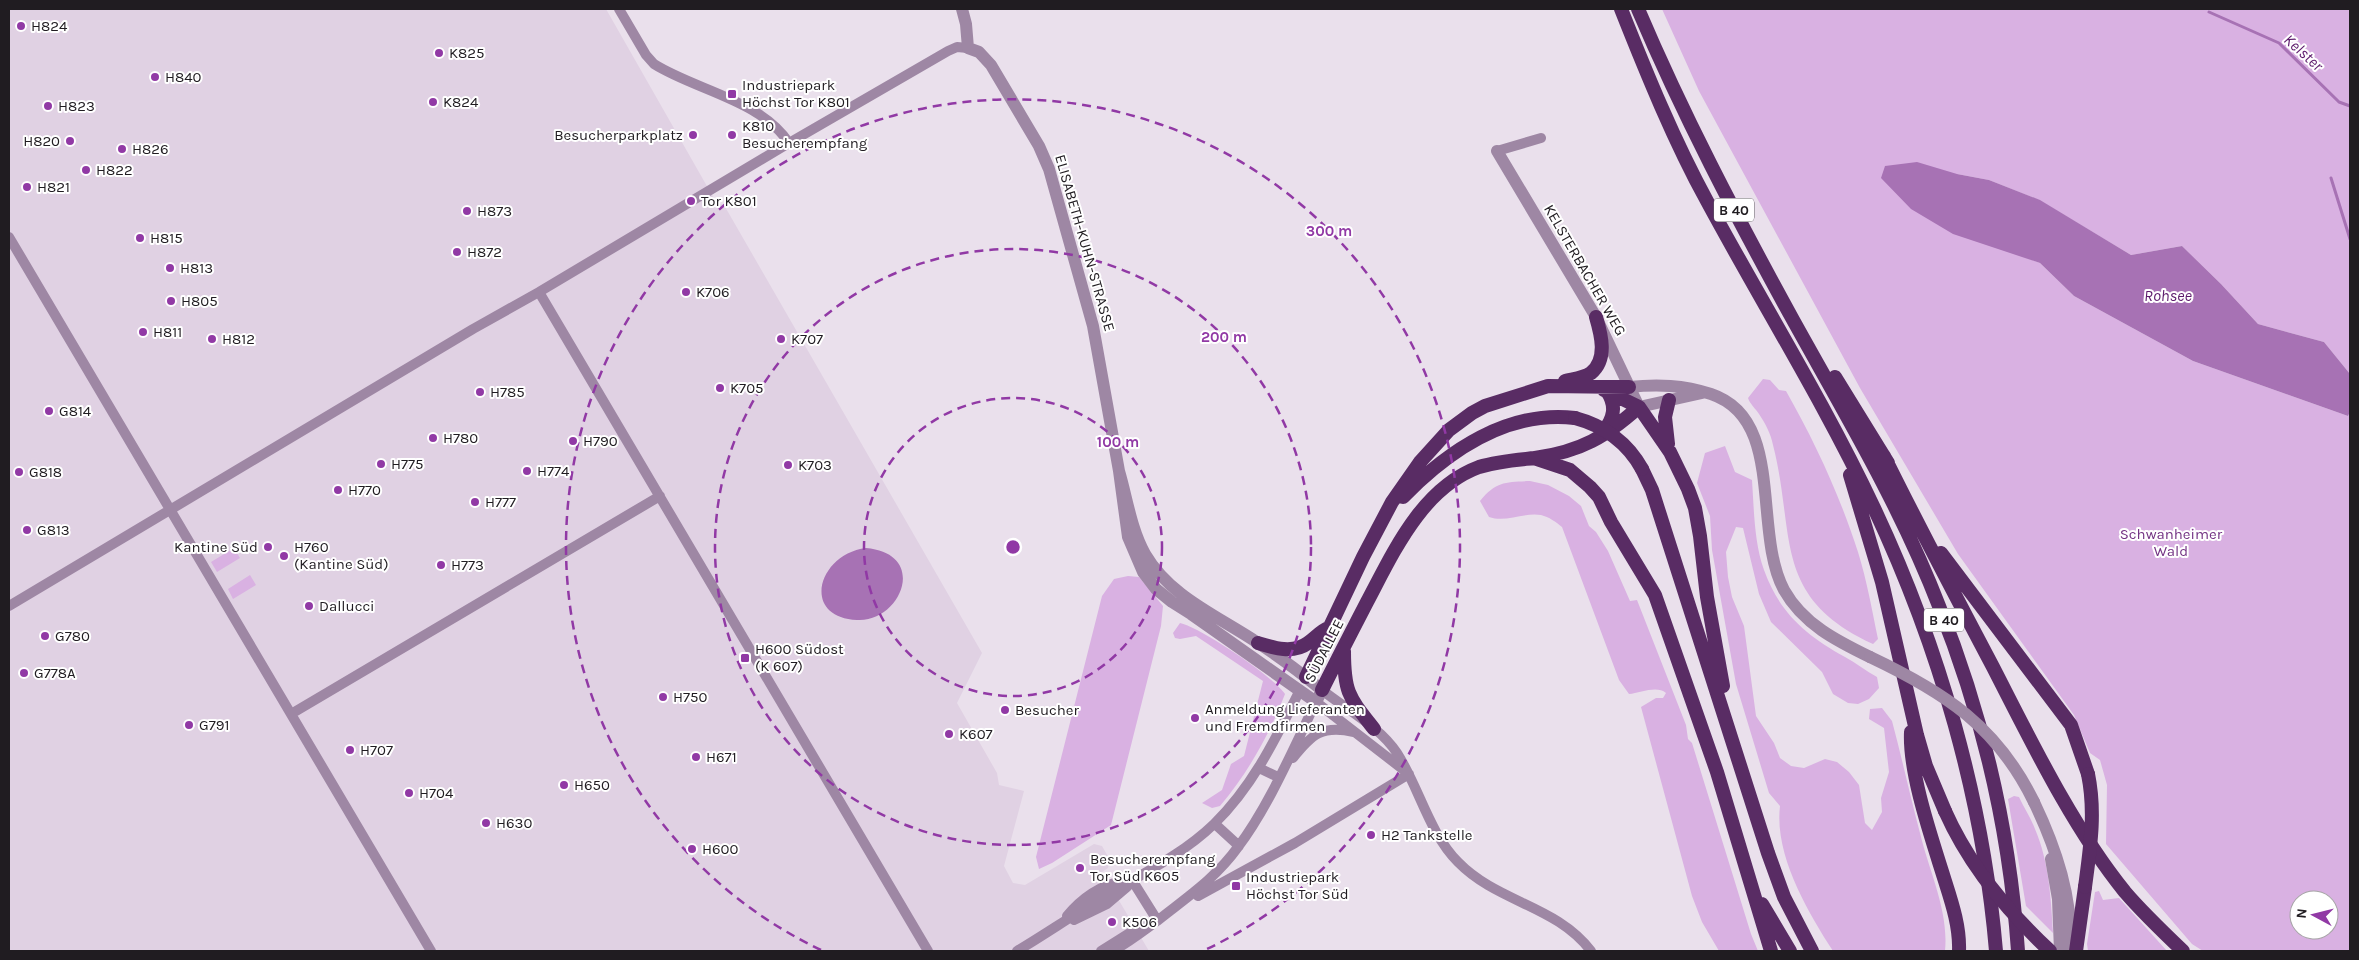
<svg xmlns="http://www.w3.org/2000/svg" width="2359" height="960" font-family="Karla,sans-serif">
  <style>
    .built { fill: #e0d1e3 }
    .green { fill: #d9b1e2; fill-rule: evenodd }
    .water { fill: #a772b4 }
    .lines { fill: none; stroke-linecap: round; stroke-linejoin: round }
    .stream { stroke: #a772b4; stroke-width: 3 }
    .minor { stroke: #9e87a4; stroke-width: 10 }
    .tertiary { stroke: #9e87a4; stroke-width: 12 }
    .trunk { stroke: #592c64; stroke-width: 14 }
    .tertiary-bridge { stroke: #9e87a4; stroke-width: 12 }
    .trunk-bridge { stroke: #592c64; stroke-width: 14 }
    .ring { fill: none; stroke: #9139a5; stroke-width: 2.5; stroke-dasharray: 9 6 }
    .poi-dot { fill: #9139a5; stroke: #fff; stroke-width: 2 }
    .labels { text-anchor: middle; stroke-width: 4; stroke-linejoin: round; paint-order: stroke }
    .shield { fill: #fff; stroke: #636064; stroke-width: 1 }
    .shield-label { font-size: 14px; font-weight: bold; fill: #201c21 }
    .poi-label { font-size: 15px; fill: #201c21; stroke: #fff; text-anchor: start }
    .street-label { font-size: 15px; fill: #201c21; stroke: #fff }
    .park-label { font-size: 15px; fill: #733283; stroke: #fff }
    .water-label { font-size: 16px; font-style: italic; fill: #5c196b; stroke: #fff }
    .centre { fill: #9139a5; stroke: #fff; stroke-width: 2.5 }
    .ring-label { font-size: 15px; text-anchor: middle; font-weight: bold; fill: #9139a5; stroke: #fff; stroke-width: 4; stroke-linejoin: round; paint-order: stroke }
  </style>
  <rect width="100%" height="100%" fill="#eae0ec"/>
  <path class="built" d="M 9,9 L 606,9 L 716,202 L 724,205 L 982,653 L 957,703 L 997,773 L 999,785 L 1024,791 L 1004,866 L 1013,883 L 1025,885 L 1094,844 L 1102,846 L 1110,860 L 1108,868 L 1102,872 L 1149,951 L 9,951 Z"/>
  <path class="green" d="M 1662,9 L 2350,9 L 2350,374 L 2324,342 L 2258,324 L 2221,284 L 2182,246 L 2131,255 L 2039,200 L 1989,180 L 1957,174 L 2009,251 L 2040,263 L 2074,296 L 2193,361 L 2348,416 L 2350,412 L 2350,951 L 2203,951 L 2192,944 L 2106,844 L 2107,785 L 2100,760 L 2090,753 L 2074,715 L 1958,554 L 1860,388 L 1699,91 ZM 2299,900 L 2329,900 L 2329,930 L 2299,930 Z
    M 1763,379 L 1770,380 L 1779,390 L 1786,391 C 1815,442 1840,496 1858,552 C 1867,581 1872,610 1878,639 L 1873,644 C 1771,597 1796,535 1773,445 C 1771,434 1765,423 1759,414 C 1755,408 1750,404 1748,398 Z
    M 1725,446 L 1735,472 L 1752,480 C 1754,509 1754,542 1764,570 C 1780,614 1806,635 1845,657 C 1856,663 1866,671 1877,677 L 1879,688 L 1869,699 L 1858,704 L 1848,703 L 1833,694 L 1822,672 L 1771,622 L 1759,594 L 1743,528 L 1736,527 L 1726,552 L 1728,577 L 1732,597 L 1744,626 L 1756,716 L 1774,743 L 1780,758 L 1791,766 L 1804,768 L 1825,759 L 1837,762 L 1849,772 L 1859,785 L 1865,823 L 1872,830 L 1882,812 L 1881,798 L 1889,772 L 1884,728 L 1869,719 L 1870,709 L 1882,708 L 1892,721 C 1902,758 1910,796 1920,833 C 1929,871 1949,911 1945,951 L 1833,951 C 1808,912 1774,855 1780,806 L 1769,793 L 1736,684 L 1712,550 L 1710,516 L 1697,483 L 1705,453 Z
    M 1530,481 L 1548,485 L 1569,496 L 1581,506 L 1589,526 L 1596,532 L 1608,551 L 1630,601 L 1637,600 L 1686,725 L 1688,739 L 1692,743 L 1751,934 L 1758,951 L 1719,951 L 1702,922 L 1692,896 L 1641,707 L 1656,698 L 1663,698 L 1666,693 C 1657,685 1640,693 1629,694 L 1619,680 L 1562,527 C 1556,522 1549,517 1541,515 C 1524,512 1506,523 1489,517 L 1480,501 C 1496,481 1506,482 1530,481 Z
    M 234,548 L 240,558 L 217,572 L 211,562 Z
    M 250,575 L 256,585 L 233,599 L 228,589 Z
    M 1128,576 L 1139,577 L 1163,606 L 1161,626 L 1111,825 L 1052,863 L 1039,869 L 1036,857 L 1102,596 L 1114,579 Z
    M 1180,623 C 1200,627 1274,677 1285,694 C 1269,735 1248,773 1220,806 L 1212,808 L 1202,803 L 1222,790 L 1231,764 L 1244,756 L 1263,681 L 1196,636 L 1180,639 L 1175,638 L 1173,633 Z
    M 2014,796 L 2019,797 C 2024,808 2031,818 2035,829 C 2049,862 2051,898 2053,933 L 2026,906 L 2008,799 Z
    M 2099,891 L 2103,900 L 2119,898 L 2167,951 L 2088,951 L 2087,944 L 2095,892 Z"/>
  <path class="water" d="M 1917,162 L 1957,174 L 1989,180 L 2040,200 L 2131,255 L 2182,246 L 2221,284 L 2258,324 L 2324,342 L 2350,374 L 2350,412 L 2348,416 L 2193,361 L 2074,296 L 2040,263 L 1953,234 L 1911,209 L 1881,178 L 1885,166 Z
    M 866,548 C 930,554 900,623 857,620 C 800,617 818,554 866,548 Z"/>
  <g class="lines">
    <path class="stream" d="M 2209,12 L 2279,43 L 2339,102 L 2350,106
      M 2331,178 L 2350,239"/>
    <path class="minor" d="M 619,9 L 646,55 L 654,64 C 695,90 761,100 789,143
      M 1497,151 L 1541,138
      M 9,237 L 431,951
      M 539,292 L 928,951
      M 9,606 L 473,329 L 539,292 L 789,143 L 948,51 L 957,47 L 968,48
      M 1322,690 C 1347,710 1379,726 1397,753 C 1419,787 1429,833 1458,862 C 1498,903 1556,905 1591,951
      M 291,714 L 660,496
      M 1293,758 C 1312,734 1322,725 1354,732
      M 1259,768 L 1278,777
      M 1215,824 L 1239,846
      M 1132,880 L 1157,920
      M 1198,896 L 1295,843 L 1409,774
      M 1067,916 C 1081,899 1101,884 1124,881
      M 1074,920 L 1107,904 L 1127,887
      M 1017,951 C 1044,935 1070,917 1097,901 C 1136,877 1181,856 1214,824 C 1253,786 1276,738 1300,690
      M 1101,951 L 1136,929 L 1149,923
      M 1113,951 C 1129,942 1142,932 1157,921 C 1187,897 1215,879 1238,847 C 1269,806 1293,749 1316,702 L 1409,774"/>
    <path class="tertiary" d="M 962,9 L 966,24 L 968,48 L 979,52 L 991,65 L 1039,146 L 1049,169 L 1093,326 L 1119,471 L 1128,537 L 1143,572 L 1156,589 L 1172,602 L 1191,614 L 1316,702 L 1322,690 C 1301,673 1280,657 1258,643 C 1218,616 1170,597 1145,554 C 1131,529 1127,498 1119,471
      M 1497,151 L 1596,317 L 1639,407 L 1702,393
      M 1629,387 C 1658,384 1683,385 1711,394 C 1786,419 1752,530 1784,590 C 1803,624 1837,641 1870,657
      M 2034,802 C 2057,850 2072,897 2071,950
      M 2051,859 L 2058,899 L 2060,951"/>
    <path class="trunk" d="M 1621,9 C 1646,72 1674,141 1707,201 C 1762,303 1824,402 1874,508 C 1939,646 1983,798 1996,951
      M 1638,9 C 1683,115 1736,216 1792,318 C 1844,412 1900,505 1939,606 C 1983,716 2010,834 2018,951
      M 1835,377 L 1888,463
      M 1565,381 C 1573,379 1584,378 1591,373 C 1608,359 1601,334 1596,317
      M 1604,390 L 1639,407 L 1670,452 L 1688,489 L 1695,508 L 1700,536 L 1707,597 L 1723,686
      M 1603,432 C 1614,419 1617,406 1607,391
      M 1668,444 L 1665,417 L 1669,400
      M 1884,456 C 1919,527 1956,597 1993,667 C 2031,741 2073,828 2125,892 C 2143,913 2163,932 2183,951
      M 1534,458 L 1570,470 L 1590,487 L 1599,497 L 1611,522 L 1655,595 L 1717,772 L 1771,951
      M 1642,469 L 1652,490 L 1768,853 L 1784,897 L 1812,951
      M 1850,475 L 1882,582 L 1917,735 L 1926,766 L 1945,811
      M 1403,497 C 1448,451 1508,410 1575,418
      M 1941,553 L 2071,725 L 2088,774
      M 1258,643 C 1274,648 1293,654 1308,643 C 1316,637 1321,631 1330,627
      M 1344,651 C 1344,693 1349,697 1374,729
      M 1306,677 L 1363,557 L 1392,502 L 1420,462 L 1449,430 L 1472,413 L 1485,406 L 1548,386 L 1629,387
      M 1322,690 C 1337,660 1352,631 1367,602 C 1394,551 1422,488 1479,467 C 1498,461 1516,460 1535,458 C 1582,451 1605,437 1639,407
      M 1911,732 C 1909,774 1932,839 1945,881 C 1952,903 1960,927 1959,951
      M 1762,904 L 1790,951
      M 2076,951 L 2085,887"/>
    <path class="tertiary-bridge" d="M 1870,657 C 1944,692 1997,726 2034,802"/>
    <path class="trunk-bridge" d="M 1575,418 C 1605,426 1627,442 1642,469
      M 1945,811 C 1969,865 2007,911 2050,951
      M 2085,887 C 2090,849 2096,813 2088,774"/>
  </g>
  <g class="ring">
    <circle cx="1013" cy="547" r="149"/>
    <circle cx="1013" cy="547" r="298"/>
    <path d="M821 950A447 447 0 1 1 1205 950"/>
  </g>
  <g class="poi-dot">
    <circle cx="21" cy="26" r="5"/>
    <circle cx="439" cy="53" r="5"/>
    <circle cx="155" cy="77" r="5"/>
    <rect x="727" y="89" width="10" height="10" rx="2.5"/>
    <circle cx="433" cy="102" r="5"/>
    <circle cx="48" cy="106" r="5"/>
    <circle cx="693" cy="135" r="5"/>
    <circle cx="732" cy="135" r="5"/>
    <circle cx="70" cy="141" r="5"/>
    <circle cx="122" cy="149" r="5"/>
    <circle cx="86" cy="170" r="5"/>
    <circle cx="27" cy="187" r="5"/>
    <circle cx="691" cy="201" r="5"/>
    <circle cx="467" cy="211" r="5"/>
    <circle cx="140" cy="238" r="5"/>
    <circle cx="457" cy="252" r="5"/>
    <circle cx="170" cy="268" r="5"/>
    <circle cx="686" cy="292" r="5"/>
    <circle cx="171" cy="301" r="5"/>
    <circle cx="143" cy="332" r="5"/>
    <circle cx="212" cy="339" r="5"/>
    <circle cx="781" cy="339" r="5"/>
    <circle cx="720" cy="388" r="5"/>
    <circle cx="480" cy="392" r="5"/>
    <circle cx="49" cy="411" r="5"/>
    <circle cx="433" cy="438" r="5"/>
    <circle cx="573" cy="441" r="5"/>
    <circle cx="381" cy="464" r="5"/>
    <circle cx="788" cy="465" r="5"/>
    <circle cx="527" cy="471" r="5"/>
    <circle cx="19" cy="472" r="5"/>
    <circle cx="338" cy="490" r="5"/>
    <circle cx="475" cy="502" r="5"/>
    <circle cx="27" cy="530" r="5"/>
    <circle cx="268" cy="547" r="5"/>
    <circle cx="284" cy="556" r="5"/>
    <circle cx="441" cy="565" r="5"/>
    <circle cx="309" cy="606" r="5"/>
    <circle cx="45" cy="636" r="5"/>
    <rect x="740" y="653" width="10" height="10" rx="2.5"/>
    <circle cx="24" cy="673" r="5"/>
    <circle cx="663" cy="697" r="5"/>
    <circle cx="1005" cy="710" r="5"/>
    <circle cx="1195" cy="718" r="5"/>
    <circle cx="189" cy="725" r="5"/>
    <circle cx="949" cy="734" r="5"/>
    <circle cx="350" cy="750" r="5"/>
    <circle cx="696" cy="757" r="5"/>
    <circle cx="564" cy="785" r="5"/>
    <circle cx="409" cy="793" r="5"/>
    <circle cx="486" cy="823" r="5"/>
    <circle cx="1371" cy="835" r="5"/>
    <circle cx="692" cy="849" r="5"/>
    <circle cx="1080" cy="868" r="5"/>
    <rect x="1231" y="881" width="10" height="10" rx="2.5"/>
    <circle cx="1112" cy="922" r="5"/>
  </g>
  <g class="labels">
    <g class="shield">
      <rect x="1714" y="198.5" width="40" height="23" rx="4"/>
      <rect x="1924" y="608.5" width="40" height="23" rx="4"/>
    </g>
    <g class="shield-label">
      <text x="1734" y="215">B 40</text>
      <text x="1944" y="625">B 40</text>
    </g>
    <g class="poi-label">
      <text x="31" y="31">H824</text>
      <text x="449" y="58">K825</text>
      <text x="165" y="82">H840</text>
      <text x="742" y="90">Industriepark<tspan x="742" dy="17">Höchst Tor K801</tspan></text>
      <text x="443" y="107">K824</text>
      <text x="58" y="111">H823</text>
      <text x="742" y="131">K810<tspan x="742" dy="17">Besucherempfang</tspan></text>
      <text x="683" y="140" text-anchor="end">Besucherparkplatz</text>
      <text x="60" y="146" text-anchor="end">H820</text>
      <text x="132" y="154">H826</text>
      <text x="96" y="175">H822</text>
      <text x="37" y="192">H821</text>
      <text x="701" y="206">Tor K801</text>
      <text x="477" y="216">H873</text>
      <text x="150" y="243">H815</text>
      <text x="467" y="257">H872</text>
      <text x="180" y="273">H813</text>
      <text x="696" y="297">K706</text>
      <text x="181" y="306">H805</text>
      <text x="153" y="337">H811</text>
      <text x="222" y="344">H812</text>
      <text x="791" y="344">K707</text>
      <text x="730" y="393">K705</text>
      <text x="490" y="397">H785</text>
      <text x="59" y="416">G814</text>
      <text x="443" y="443">H780</text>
      <text x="583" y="446">H790</text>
      <text x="391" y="469">H775</text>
      <text x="798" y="470">K703</text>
      <text x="537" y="476">H774</text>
      <text x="29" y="477">G818</text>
      <text x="348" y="495">H770</text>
      <text x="485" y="507">H777</text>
      <text x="37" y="535">G813</text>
      <text x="258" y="552" text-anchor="end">Kantine Süd</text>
      <text x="294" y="552">H760<tspan x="294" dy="17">(Kantine Süd)</tspan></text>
      <text x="451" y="570">H773</text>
      <text x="319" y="611">Dallucci</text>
      <text x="55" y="641">G780</text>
      <text x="755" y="654">H600 Südost<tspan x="755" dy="17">(K 607)</tspan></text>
      <text x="34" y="678">G778A</text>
      <text x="673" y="702">H750</text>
      <text x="1205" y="714">Anmeldung Lieferanten<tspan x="1205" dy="17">und Fremdfirmen</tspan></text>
      <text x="1015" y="715">Besucher</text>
      <text x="199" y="730">G791</text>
      <text x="959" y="739">K607</text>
      <text x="360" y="755">H707</text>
      <text x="706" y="762">H671</text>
      <text x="574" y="790">H650</text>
      <text x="419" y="798">H704</text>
      <text x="496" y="828">H630</text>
      <text x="1381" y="840">H2 Tankstelle</text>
      <text x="702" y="854">H600</text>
      <text x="1090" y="864">Besucherempfang<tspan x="1090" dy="17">Tor Süd K605</tspan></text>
      <text x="1246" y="882">Industriepark<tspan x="1246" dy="17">Höchst Tor Süd</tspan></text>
      <text x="1122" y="927">K506</text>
    </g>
    <g class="street-label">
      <text transform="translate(1085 243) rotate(74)" y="5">ELISABETH-KUHN-STRASSE</text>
      <text transform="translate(1585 270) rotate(60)" y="5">KELSTERBACHER WEG</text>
      <text transform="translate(1324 651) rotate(-63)" y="5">SÜDALLEE</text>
    </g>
    <g class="park-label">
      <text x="2171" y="539">Schwanheimer<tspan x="2171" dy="17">Wald</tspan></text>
    </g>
    <g class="water-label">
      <text transform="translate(2304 52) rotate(42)" y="6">Kelster</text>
      <text x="2168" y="301">Rohsee</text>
    </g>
  </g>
  <circle cx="1013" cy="547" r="8" class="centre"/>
  <g class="ring-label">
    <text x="1329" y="236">300 m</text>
    <text x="1224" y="342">200 m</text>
    <text x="1118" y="447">100 m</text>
  </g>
  <rect width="2359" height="960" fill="none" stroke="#201c21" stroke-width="20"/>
  <g transform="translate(2314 915) rotate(277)"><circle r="24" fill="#ffffff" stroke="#a6a4a6"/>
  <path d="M0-4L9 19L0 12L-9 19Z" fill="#9139a5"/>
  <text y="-8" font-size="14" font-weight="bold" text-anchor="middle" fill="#201c21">N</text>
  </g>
</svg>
